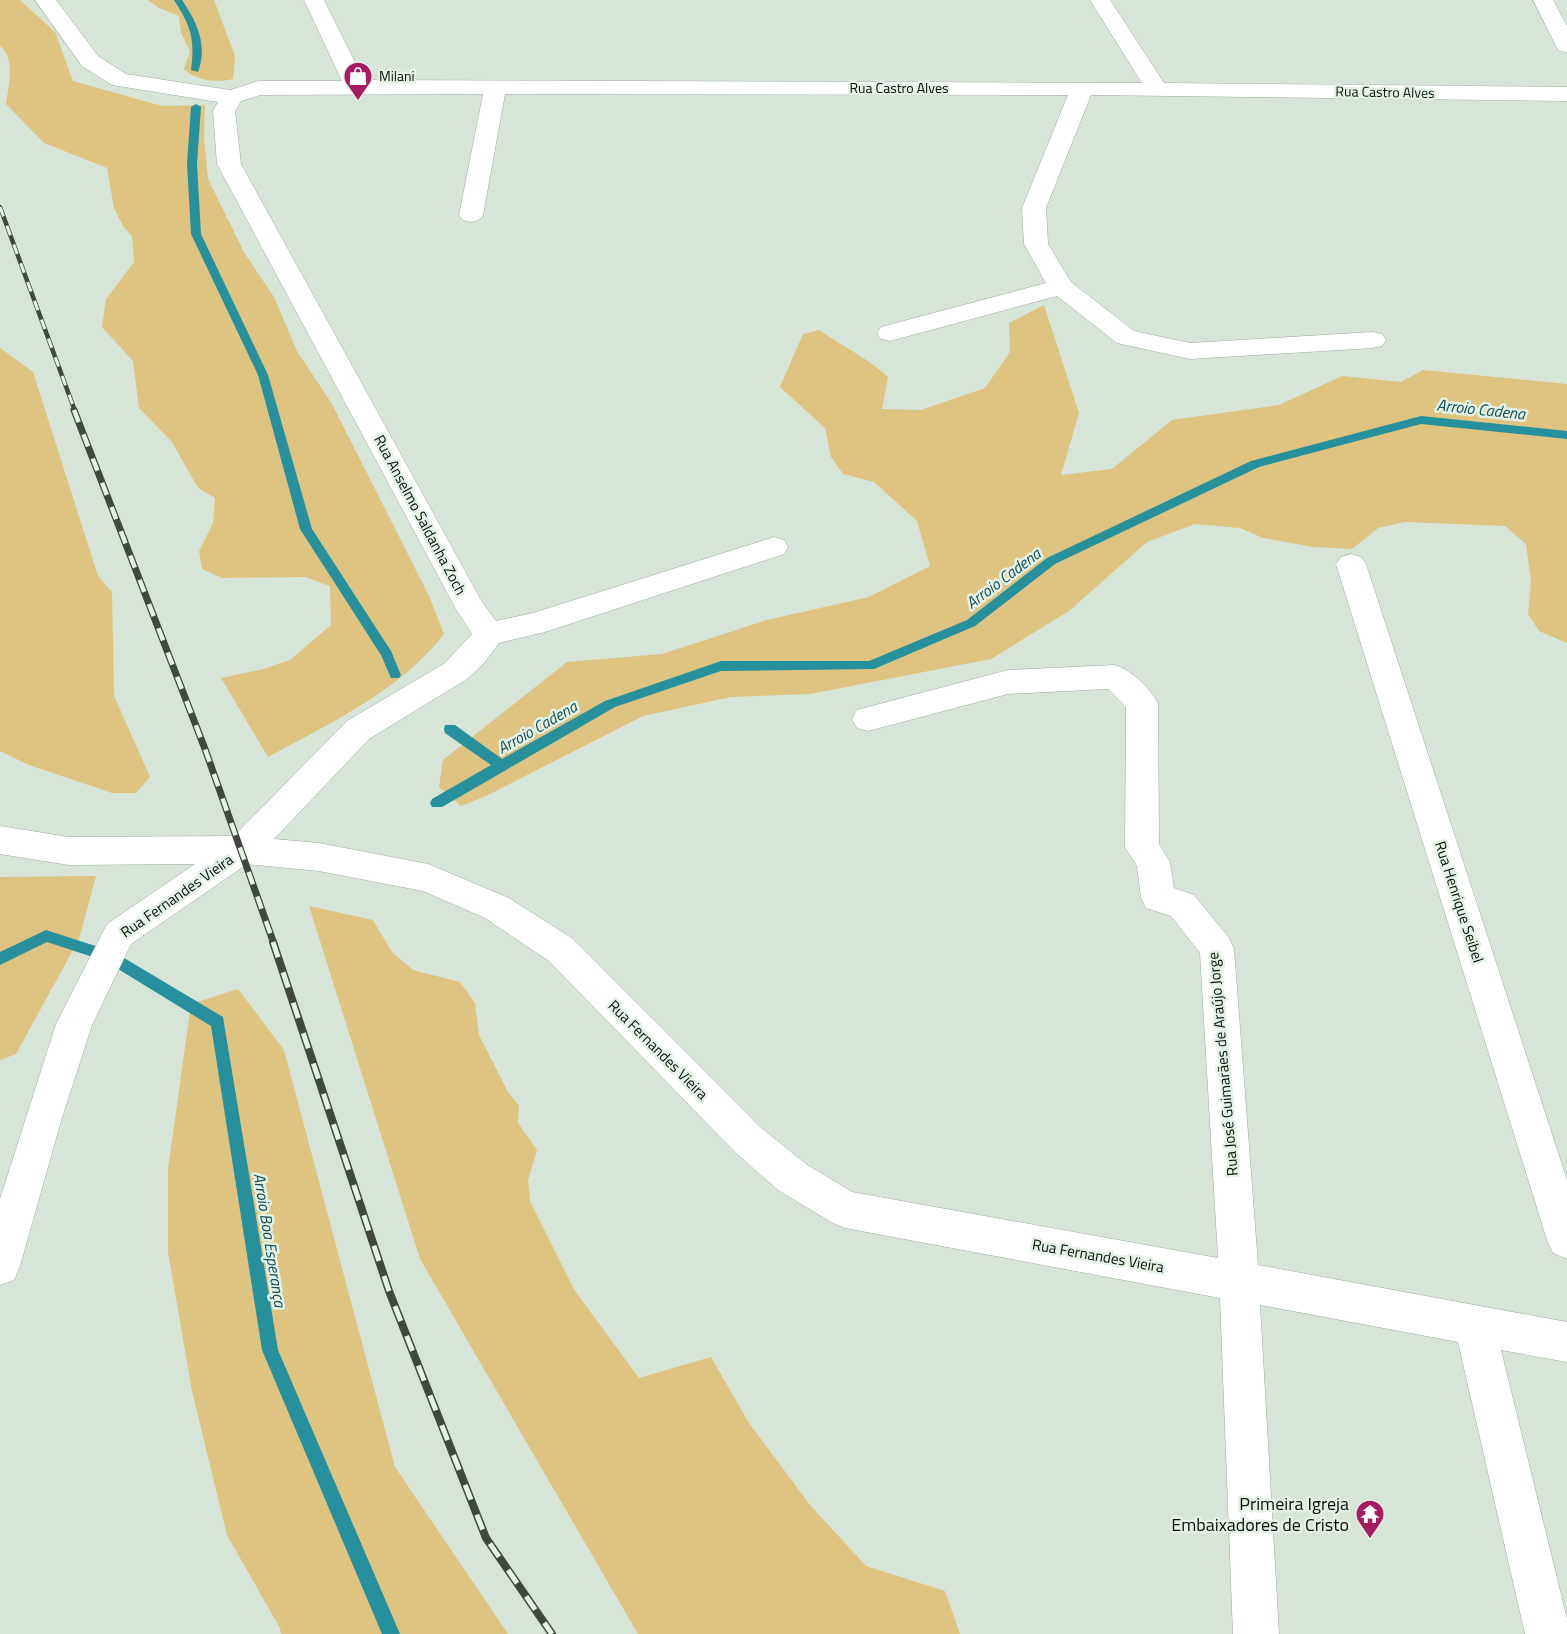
<svg xmlns="http://www.w3.org/2000/svg" width="1567" height="1634" font-family="'Titillium Web',sans-serif">
  <style>
    .green { fill: #dfc381 }
    .lines { fill: none; stroke-linecap: round; stroke-linejoin: round }
    .stream { fill: #27909d; fill-rule: evenodd }
    .minor-casing { stroke: #9eac9f; stroke-width: 1 }
    .minor { fill: #fff; fill-rule: evenodd }
    .rail-far2-casing { stroke: #404840; stroke-width: 4.5 }
    .rail-far1-casing { stroke: #404840; stroke-width: 7 }
    .rail-casing { stroke: #404840; stroke-width: 8 }
    .rail-far2 { stroke: #e3f2e4; stroke-width: 3; stroke-dasharray: 10; stroke-linecap: butt }
    .rail-far1 { stroke: #e3f2e4; stroke-width: 4.5; stroke-dasharray: 13; stroke-linecap: butt }
    .rail { stroke: #e3f2e4; stroke-width: 5; stroke-dasharray: 16; stroke-linecap: butt }
    .labels { text-anchor: middle; stroke-width: 5; stroke-linejoin: round; paint-order: stroke }
    .far-poi-label { font-size: 14px; fill: #0a0f0a; stroke: #e3f2e4; text-anchor: start }
    .far-street-label { font-size: 14px; fill: #0a0f0a; stroke: #e3f2e4 }
    .street-label { font-size: 15px; fill: #0a0f0a; stroke: #e3f2e4 }
    .water-label { font-size: 16px; font-style: italic; fill: #124f57; stroke: #e3f2e4 }
    .near-poi-label { font-size: 18px; fill: #0a0f0a; stroke: #e3f2e4; text-anchor: end }
  </style>
  <rect width="100%" height="100%" fill="#d6e5d7"/>
  <path class="green" d="M 0,0 L 20,0 L 55,32 L 73,81 L 162,106 L 205,105 L 204,139 L 208,179 L 245,254 L 274,297 L 297,351 L 332,404 L 429,596 L 444,634 C 400,691 330,723 268,757 L 221,678 L 263,669 L 290,660 L 331,625 L 330,586 L 305,577 L 222,578 L 202,569 L 199,551 L 213,523 L 215,498 L 198,488 L 172,442 L 139,408 L 133,361 L 102,327 L 106,299 L 134,262 L 132,236 L 123,226 L 114,208 L 107,168 L 44,143 L 6,104 C 8,88 16,58 0,46 Z
    M 148,0 L 214,0 L 235,56 L 233,79 C 217,83 197,81 184,69 L 190,51 L 181,33 L 179,16 L 159,8 Z
    M 1044,305 L 1079,413 L 1061,475 L 1112,469 L 1172,420 L 1279,405 L 1342,376 L 1401,382 L 1423,370 L 1567,384 L 1567,643 L 1539,631 L 1528,614 L 1531,582 L 1526,544 L 1505,526 L 1405,522 L 1378,528 L 1352,549 L 1313,547 L 1263,538 L 1240,528 L 1195,524 L 1147,542 L 1069,611 L 991,659 L 810,694 L 731,697 L 643,716 L 486,796 L 461,806 L 439,787 L 443,760 L 567,662 L 662,654 L 767,620 L 869,597 L 930,566 L 917,521 L 874,482 L 843,474 L 831,457 L 825,428 L 780,387 L 803,334 L 819,330 C 842,346 868,358 888,377 L 882,409 L 921,410 L 985,388 L 1010,352 L 1009,323 Z
    M 0,348 L 33,372 L 98,576 L 112,592 L 114,696 L 150,777 L 136,793 L 112,793 L 29,765 L 0,751 Z
    M 96,876 L 79,939 L 16,1054 L 0,1060 L 0,877 Z
    M 309,906 L 373,920 L 392,952 L 413,970 L 460,982 L 475,1003 L 479,1035 L 508,1092 L 519,1106 L 518,1123 L 537,1150 L 528,1180 L 530,1201 L 575,1291 L 639,1378 L 711,1357 L 749,1423 L 810,1505 L 866,1566 L 945,1591 L 960,1634 L 638,1634 L 420,1259 Z
    M 238,989 L 284,1050 L 395,1467 L 508,1634 L 281,1634 L 280,1628 L 227,1535 L 192,1391 L 168,1252 L 168,1169 L 191,1004 Z"/>
  <g class="lines">
    <path class="stream" d="M 174,0 L 182,0 C 197,22 208,45 198,72 L 191,70 C 195,39 191,26 174,0 Z
      M 196,104 L 201,107 L 197,164 L 201,234 L 268,375 L 312,529 L 391,651 L 401,675 L 399,678 L 391,678 L 381,655 L 300,529 L 258,375 L 191,234 L 187,164 L 191,107 Z
      M 1421,416 L 1567,431 L 1567,439 L 1421,424 L 1259,467 L 1055,564 L 975,626 L 874,669 L 721,671 L 615,707 L 442,807 L 432,807 L 430,803 L 432,799 L 491,765 L 445,733 L 444,729 L 445,725 L 455,725 L 502,759 L 605,701 L 721,661 L 869,661 L 967,620 L 1047,558 L 1251,461 Z
      M 46,930 L 114,952 L 223,1017 L 278,1350 L 400,1634 L 382,1634 L 262,1350 L 211,1026 L 105,961 L 47,942 L 0,965 L 0,952 Z"/>
    <g class="minor-casing">
      <path id="minor" d="M 35,0 L 56,0 L 98,56 L 126,74 L 230,90 L 258,81 L 342,81 L 304,0 L 324,0 L 364,80 L 1142,83 L 1090,0 L 1110,0 L 1164,83 L 1567,87 L 1567,101 L 1091,95 L 1046,208 L 1048,244 L 1071,282 L 1134,331 L 1190,343 L 1373,332 L 1382,334 L 1386,340 L 1382,346 L 1373,348 L 1190,359 L 1117,343 L 1057,296 L 890,341 L 881,339 L 877,333 L 881,327 L 1046,283 L 1024,244 L 1022,208 L 1068,95 L 505,94 L 483,215 L 479,220 L 471,222 L 463,220 L 459,215 L 483,94 L 260,95 L 241,101 L 235,111 L 241,164 L 482,602 L 496,621 L 533,613 L 774,537 L 784,540 L 788,547 L 784,554 L 545,632 L 499,643 L 485,662 L 467,679 L 369,739 L 274,839 L 319,843 L 428,864 L 509,898 L 573,939 L 761,1128 L 806,1164 L 852,1192 L 1218,1258 L 1200,953 L 1171,916 L 1146,908 L 1141,898 L 1137,866 L 1125,847 L 1126,707 L 1108,689 L 1008,694 L 868,731 L 857,728 L 852,719 L 857,710 L 868,707 L 1008,670 L 1115,665 C 1132,671 1149,687 1158,703 L 1159,844 L 1170,862 L 1174,888 L 1194,895 L 1229,938 L 1234,949 L 1258,1265 L 1567,1322 L 1567,1362 L 1501,1350 L 1567,1619 L 1567,1634 L 1525,1634 L 1458,1342 L 1260,1305 L 1279,1634 L 1233,1634 L 1220,1298 L 845,1228 L 831,1222 L 778,1190 L 735,1152 L 549,961 L 485,918 L 423,891 L 319,871 L 247,864 L 131,944 L 92,1025 L 61,1121 L 20,1266 L 14,1280 L 0,1285 L 0,1199 L 56,1024 L 107,924 L 195,864 L 69,865 L 0,854 L 0,826 L 69,837 L 234,836 L 347,721 L 445,663 L 472,634 L 456,609 L 217,164 L 213,111 L 218,102 L 112,85 L 82,66 Z
        M 1533,0 L 1553,0 L 1567,26 L 1567,52 L 1559,51 L 1556,46 Z
        M 1351,554 L 1361,557 L 1366,564 L 1567,1180 L 1567,1259 L 1553,1253 L 1547,1240 L 1336,564 L 1341,557 Z"/>
    </g>
    <use href="#minor" class="minor"/>
    <g class="rail-far2-casing">
      <path id="rail-far2" d="M 0,207 L 75,411"/>
    </g>
    <g class="rail-far1-casing">
      <path id="rail-far1" d="M 74,410 L 205,749 L 274,944"/>
    </g>
    <g class="rail-casing">
      <path id="rail" d="M 273,942 L 389,1291 L 486,1538 L 552,1634"/>
    </g>
    <use href="#rail-far2" class="rail-far2"/>
    <use href="#rail-far1" class="rail-far1"/>
    <use href="#rail" class="rail"/>
  </g>
  <defs>
    <g id="shop-pin" transform="scale(1.5)"><path d="M0 17L-7.5 6A9.5 9.5 0 1 1 7.5 6Z" fill="#a61c62" stroke="#e3f2e4"/><path d="M-5-2.5h2.3a2.7 3.5 0 0 1 5.4 0H5L5.5 6h-11ZM-1.5-2.5h3a1.5 2.3 0 0 0-3 0Z" fill="#fff"/></g>
    <g id="temple-pin" transform="scale(1.5)"><path d="M0 17L-7.5 6A9.5 9.5 0 1 1 7.5 6Z" fill="#a61c62" stroke="#e3f2e4"/><path d="M0-6L5-2H3V0L6.5 2.5H4V6H1.5V3h-3V6H-4V2.5H-6.5L-3 0V-2H-5Z" fill="#fff"/></g>
  </defs>
  <g fill-rule="evenodd">
    <use href="#shop-pin" x="358" y="76"/>
    <use href="#temple-pin" x="1370" y="1514"/>
  </g>
  <g class="labels">
    <g class="far-poi-label">
      <text x="379" y="81">Milani</text>
    </g>
    <g class="far-street-label">
      <text x="899" y="93">Rua Castro Alves</text>
      <text transform="translate(1385 92) rotate(1)" y="5">Rua Castro Alves</text>
    </g>
    <g class="street-label">
      <text transform="translate(420 515) rotate(62)" y="5">Rua Anselmo Saldanha Zoch</text>
      <text transform="translate(177 896) rotate(-35)" y="5">Rua Fernandes Vieira</text>
      <text transform="translate(1459 902) rotate(72)" y="5">Rua Henrique Seibel</text>
      <text transform="translate(658 1050) rotate(45)" y="5">Rua Fernandes Vieira</text>
      <text transform="translate(1223 1064) rotate(-95)" y="5">Rua José Guimarães de Araújo Jorge</text>
      <text transform="translate(1098 1256) rotate(10)" y="5">Rua Fernandes Vieira</text>
    </g>
    <g class="water-label">
      <text transform="translate(1481 409) rotate(6)" y="6">Arroio Cadena</text>
      <text transform="translate(1003 578) rotate(-37)" y="6">Arroio Cadena</text>
      <text transform="translate(537 727) rotate(-30)" y="6">Arroio Cadena</text>
      <text transform="translate(270 1240) rotate(81)" y="6">Arroio Boa Esperança</text>
    </g>
    <g class="near-poi-label">
      <text x="1349" y="1510">Primeira Igreja<tspan x="1349" dy="21">Embaixadores de Cristo</tspan></text>
    </g>
  </g>
</svg>
